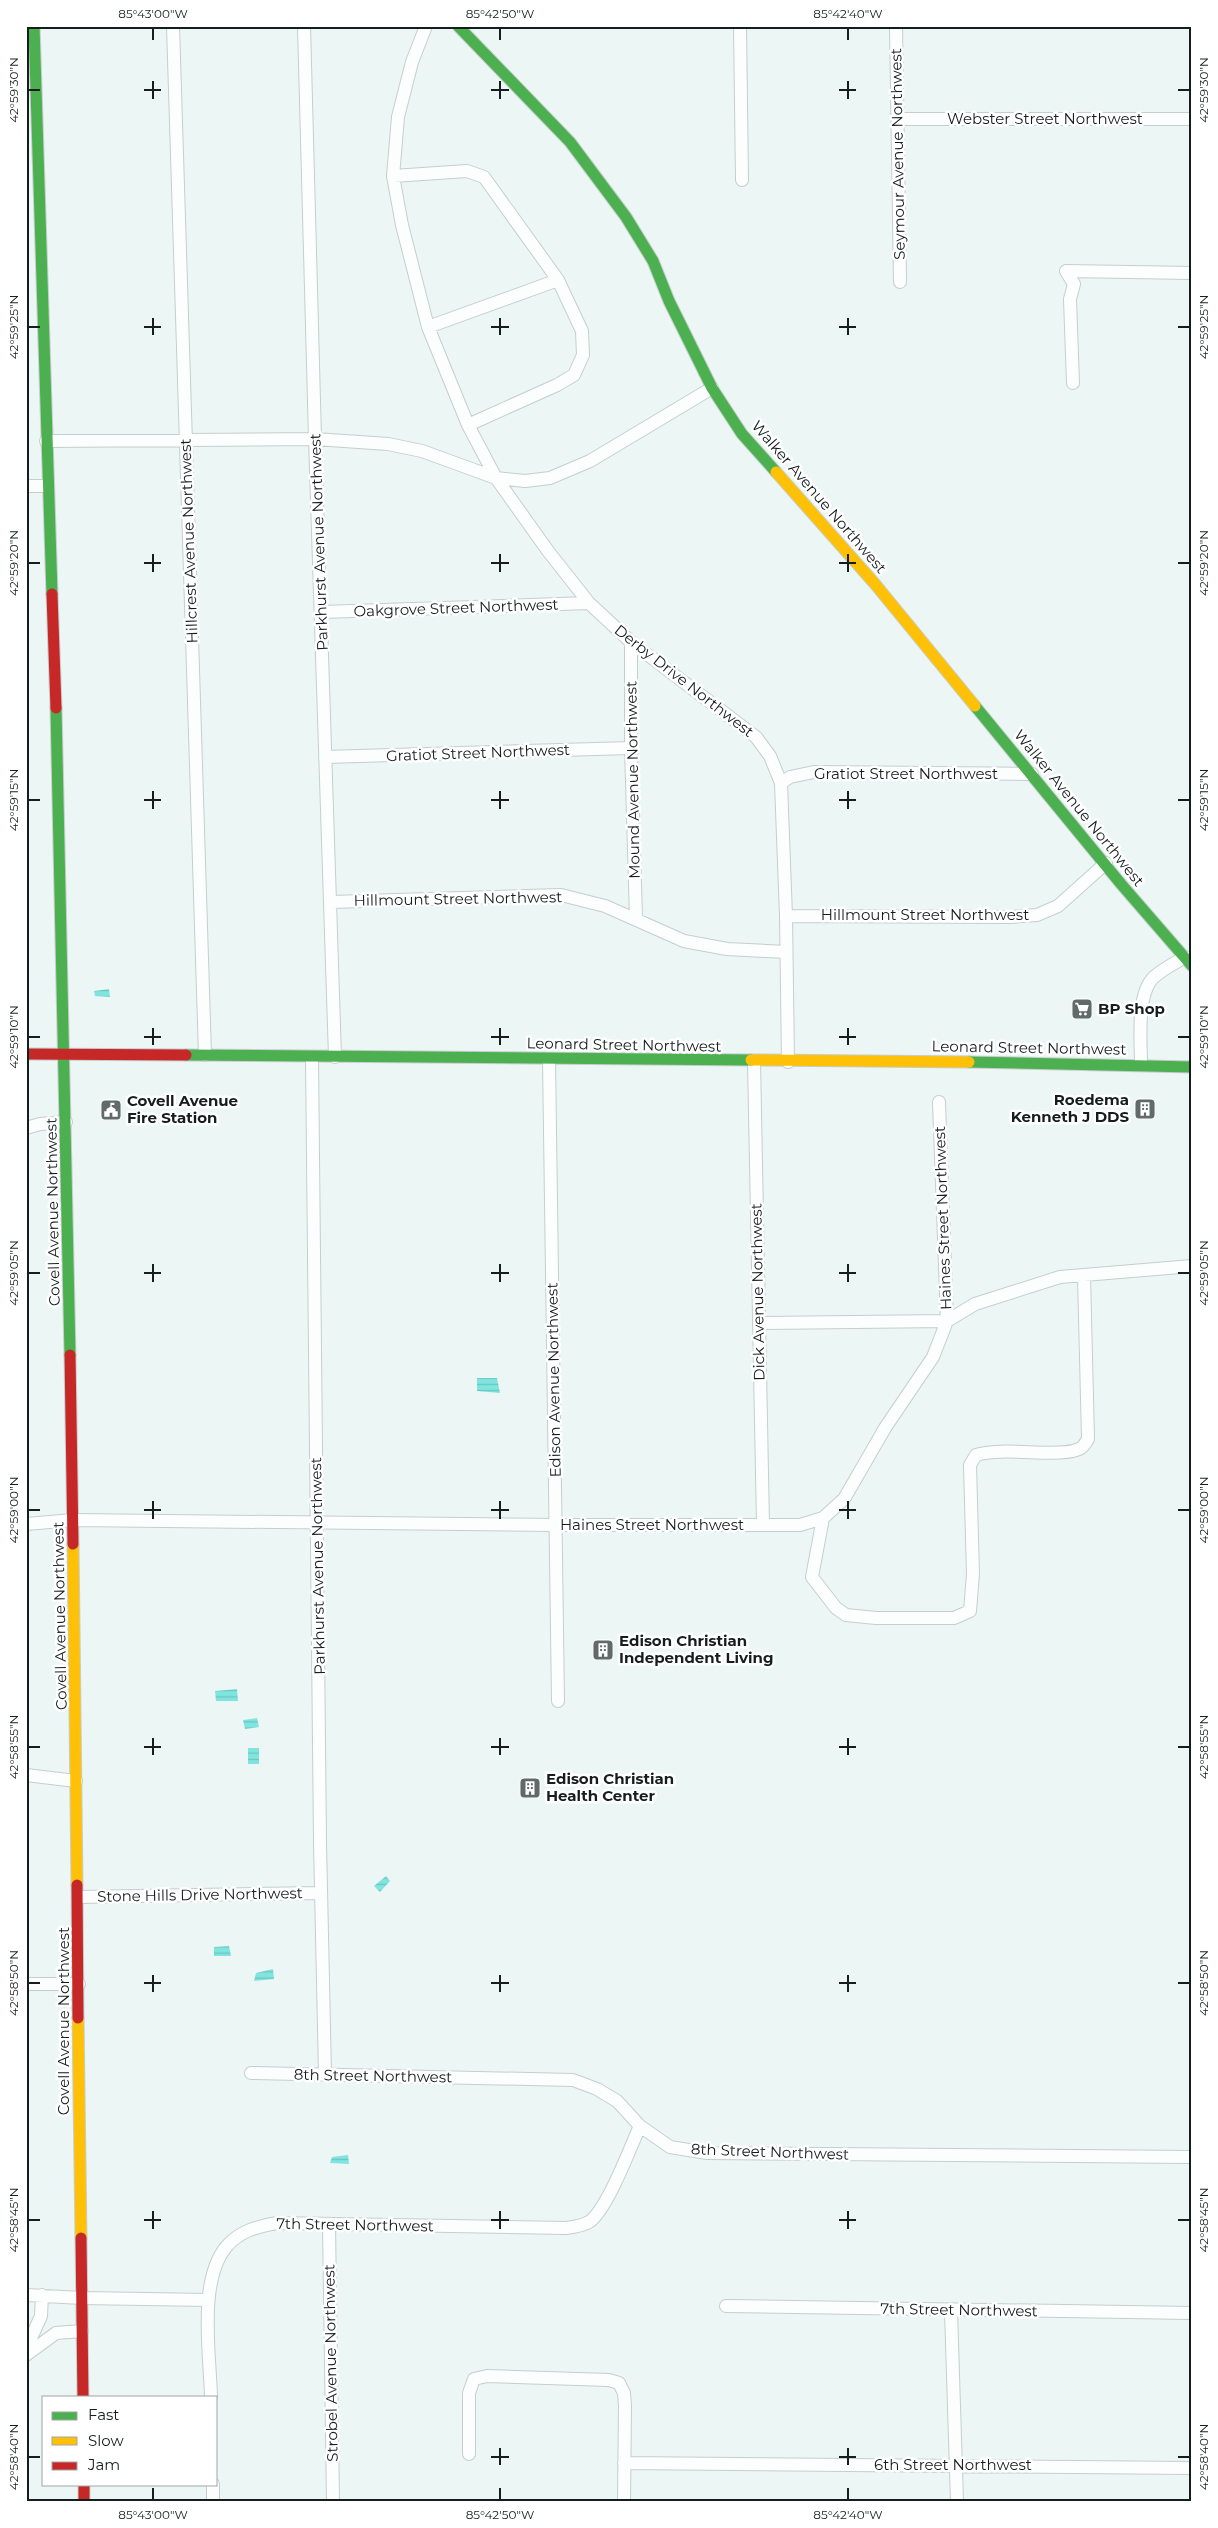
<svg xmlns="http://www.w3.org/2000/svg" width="1218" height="2528" font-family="Montserrat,sans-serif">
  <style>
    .water { fill: url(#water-rules) }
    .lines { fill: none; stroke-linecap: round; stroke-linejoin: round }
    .street-casing { stroke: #c6cecd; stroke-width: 14 }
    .fast-casing { stroke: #c6cecd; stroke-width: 13 }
    .slow-casing { stroke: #c6cecd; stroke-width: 13 }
    .jam-casing { stroke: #c6cecd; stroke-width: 13 }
    .street { stroke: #fcfefe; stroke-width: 12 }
    .fast { stroke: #4caf50; stroke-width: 11 }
    .slow { stroke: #ffc107; stroke-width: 11 }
    .jam { stroke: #c62828; stroke-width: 11 }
    .ticks { fill: none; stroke: #161d1d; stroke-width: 2 }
    .labels { text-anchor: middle; stroke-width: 5; stroke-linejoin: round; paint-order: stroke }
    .street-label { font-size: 15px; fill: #161d1d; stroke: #fff }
    .poi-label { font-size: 15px; font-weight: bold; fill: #161d1d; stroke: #fff; text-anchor: start }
    .neatline { fill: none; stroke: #161d1d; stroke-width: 2 }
    .ticks-label { font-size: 12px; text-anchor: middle; fill: #161d1d }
  </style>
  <defs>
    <pattern id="water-rules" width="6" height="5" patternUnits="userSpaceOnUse" patternTransform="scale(1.25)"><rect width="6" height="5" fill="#80e5df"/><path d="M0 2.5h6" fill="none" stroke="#6ec4bf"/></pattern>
  </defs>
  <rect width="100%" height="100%" fill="#ebf6f5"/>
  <path class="water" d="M 109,989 L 110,997 L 95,996 L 94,991 Z
    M 477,1378 L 497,1378 L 500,1393 L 477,1391 Z
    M 237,1689 L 238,1701 L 216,1701 L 215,1691 Z
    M 257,1718 L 259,1727 L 245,1729 L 243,1720 Z
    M 248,1748 L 259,1748 L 259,1764 L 248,1764 Z
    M 386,1876 L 390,1881 L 380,1892 L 374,1886 Z
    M 229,1946 L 231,1956 L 214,1956 L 214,1947 Z
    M 273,1969 L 274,1979 L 254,1981 L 256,1973 Z
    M 348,2155 L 349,2164 L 330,2163 L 332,2157 Z"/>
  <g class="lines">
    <g class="street-casing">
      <path id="street" d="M 173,26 L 205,1055
        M 304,26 L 315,439 L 335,1057
        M 426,26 L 412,62 L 398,117 L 393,176 L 402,225 L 428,327 L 468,425 L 496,478 L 548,551 L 589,603 L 631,642 L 756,737 L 770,756 L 781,783 L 786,916 L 788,1062
        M 740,26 L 742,180
        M 896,26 L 900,282
        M 899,119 L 1192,119
        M 393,176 L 467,171 L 484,177 L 558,280 L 582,331 L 583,355 L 574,375 L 557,385 L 468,425
        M 428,327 L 558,280
        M 1073,383 L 1070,299 L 1074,284 L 1066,271 L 1192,273
        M 46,441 L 315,439 L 388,444 L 422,451 L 496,478 L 525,481 L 550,478 L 590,461 L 712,388
        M 26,486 L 48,486
        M 322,612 L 589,603
        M 631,642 L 631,748 L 636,918
        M 325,757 L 631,748
        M 781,783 L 790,777 L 814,772 L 1032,774
        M 331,902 L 561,895 L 605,906 L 684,941 L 727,949 L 786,952
        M 786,916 L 1010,917 L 1037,915 L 1058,906 L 1106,863
        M 312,1057 L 320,1842 L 325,2075
        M 549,1059 L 558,1701
        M 754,1061 L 763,1524
        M 1141,1065 C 1141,1041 1136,994 1154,977 C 1163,969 1175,963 1185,957
        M 26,1128 L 40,1124 L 66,1122
        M 759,1323 L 947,1321 L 975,1304 L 1060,1277 L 1192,1266
        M 823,1518 L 812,1577 L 836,1608 L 846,1615 L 876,1618 L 954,1618 L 970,1611 L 973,1574 L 970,1465 L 976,1455 C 1004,1446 1063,1459 1081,1448 C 1084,1446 1086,1442 1088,1439 L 1084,1276
        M 26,1524 L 73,1520 L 556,1525 L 800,1525 L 823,1518 L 844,1499 L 885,1428 L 933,1357 L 947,1321 L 939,1102
        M 26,1775 L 76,1781
        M 78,1897 L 321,1893
        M 26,1984 L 79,1984
        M 251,2073 L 573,2080 L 597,2089 L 617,2101 L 640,2126 L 670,2147 L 707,2153 L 1192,2157
        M 329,2225 L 333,2502
        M 26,2295 L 82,2298 L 208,2300
        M 726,2306 L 1192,2313
        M 951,2311 L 957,2502
        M 30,2351 L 31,2338 L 41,2316 L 42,2295
        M 26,2355 L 56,2333 L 82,2331
        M 211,2397 C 210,2355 198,2281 226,2247 C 239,2231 259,2226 277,2223 L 566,2228 C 574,2227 582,2226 589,2222 C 607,2210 630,2148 640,2126
        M 469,2454 L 469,2393 L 474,2379 L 487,2376 L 609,2380 L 619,2383 L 624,2393 L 625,2406 L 624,2502
        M 624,2463 L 1192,2468
        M 213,2484 L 213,2502"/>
    </g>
    <g class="fast-casing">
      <path id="fast" d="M 34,26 L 52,594
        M 458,26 L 570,142 L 626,217 L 653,261 L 669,301 L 712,388 L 742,434 L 776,472
        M 975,706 L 1121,884 L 1192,966
        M 56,708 L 70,1355
        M 186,1055 L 751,1060
        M 969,1062 L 1192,1067"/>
    </g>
    <g class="slow-casing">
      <path id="slow" d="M 776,472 L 875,584 L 975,706
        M 751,1060 L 969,1062
        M 73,1544 L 77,1885
        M 78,2018 L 81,2238"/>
    </g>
    <g class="jam-casing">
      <path id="jam" d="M 52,594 L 56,708
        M 26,1054 L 186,1055
        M 70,1355 L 73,1544
        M 77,1885 L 78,2018
        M 81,2238 L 83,2397
        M 84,2484 L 84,2502"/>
    </g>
    <use href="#street" class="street"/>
    <use href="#fast" class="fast"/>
    <use href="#slow" class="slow"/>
    <use href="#jam" class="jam"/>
  </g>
  <path class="ticks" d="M 153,28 L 153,40M 500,28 L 500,40M 848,28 L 848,40M 153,81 L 153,99M 500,81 L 500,99M 848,81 L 848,99M 28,90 L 40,90M 144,90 L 161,90M 491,90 L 509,90M 839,90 L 856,90M 1178,90 L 1190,90M 153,318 L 153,335M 500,318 L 500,335M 848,318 L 848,335M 28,327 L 40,327M 144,327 L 161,327M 491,327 L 509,327M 839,327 L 856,327M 1178,327 L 1190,327M 153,554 L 153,572M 500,554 L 500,572M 848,554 L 848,572M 28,563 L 40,563M 144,563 L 161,563M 491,563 L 509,563M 839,563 L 856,563M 1178,563 L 1190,563M 153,791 L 153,809M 500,791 L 500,809M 848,791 L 848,809M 28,800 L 40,800M 144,800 L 161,800M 491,800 L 509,800M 839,800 L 856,800M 1178,800 L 1190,800M 153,1028 L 153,1045M 500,1028 L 500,1045M 848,1028 L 848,1045M 28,1037 L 40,1037M 144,1037 L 161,1037M 491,1037 L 509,1037M 839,1037 L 856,1037M 1178,1037 L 1190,1037M 153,1264 L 153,1282M 500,1264 L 500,1282M 848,1264 L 848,1282M 28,1273 L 40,1273M 144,1273 L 161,1273M 491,1273 L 509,1273M 839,1273 L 856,1273M 1178,1273 L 1190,1273M 153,1501 L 153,1519M 500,1501 L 500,1519M 848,1501 L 848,1519M 28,1510 L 40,1510M 144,1510 L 161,1510M 491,1510 L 509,1510M 839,1510 L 856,1510M 1178,1510 L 1190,1510M 153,1738 L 153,1755M 500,1738 L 500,1755M 848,1738 L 848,1755M 28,1747 L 40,1747M 144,1747 L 161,1747M 491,1747 L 509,1747M 839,1747 L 856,1747M 1178,1747 L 1190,1747M 153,1975 L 153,1992M 500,1975 L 500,1992M 848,1975 L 848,1992M 28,1983 L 40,1983M 144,1983 L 161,1983M 491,1983 L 509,1983M 839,1983 L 856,1983M 1178,1983 L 1190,1983M 153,2211 L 153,2229M 500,2211 L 500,2229M 848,2211 L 848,2229M 28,2220 L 40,2220M 144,2220 L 161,2220M 491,2220 L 509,2220M 839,2220 L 856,2220M 1178,2220 L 1190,2220M 500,2448 L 500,2465M 848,2448 L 848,2465M 28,2457 L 40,2457M 491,2457 L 509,2457M 839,2457 L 856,2457M 1178,2457 L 1190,2457M 153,2488 L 153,2500M 500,2488 L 500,2500M 848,2488 L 848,2500"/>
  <defs>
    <g id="supermarket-square" transform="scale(1.125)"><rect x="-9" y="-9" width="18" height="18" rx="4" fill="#616969" stroke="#fff"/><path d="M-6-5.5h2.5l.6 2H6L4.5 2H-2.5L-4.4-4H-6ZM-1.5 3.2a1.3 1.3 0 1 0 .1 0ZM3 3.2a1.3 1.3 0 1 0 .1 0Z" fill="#fff"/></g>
    <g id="building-square" transform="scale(1.125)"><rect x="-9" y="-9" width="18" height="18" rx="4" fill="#616969" stroke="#fff"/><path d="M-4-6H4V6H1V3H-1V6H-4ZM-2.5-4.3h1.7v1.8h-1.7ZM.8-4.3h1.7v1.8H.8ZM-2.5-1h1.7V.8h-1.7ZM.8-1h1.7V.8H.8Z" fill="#fff"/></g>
    <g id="civic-square" transform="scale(1.125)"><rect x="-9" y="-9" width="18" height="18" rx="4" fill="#616969" stroke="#fff"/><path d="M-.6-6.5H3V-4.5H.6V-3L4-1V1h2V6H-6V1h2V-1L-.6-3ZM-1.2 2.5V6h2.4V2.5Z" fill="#fff"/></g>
  </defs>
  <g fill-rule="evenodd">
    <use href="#supermarket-square" x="1082" y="1009"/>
    <use href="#building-square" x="1145" y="1109"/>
    <use href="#civic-square" x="111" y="1110"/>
    <use href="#building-square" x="603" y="1650"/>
    <use href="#building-square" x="530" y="1788"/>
  </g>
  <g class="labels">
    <g class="street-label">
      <text x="1045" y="124">Webster Street Northwest</text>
      <text transform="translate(898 154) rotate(-91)" y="5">Seymour Avenue Northwest</text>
      <text transform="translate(819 497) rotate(49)" y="5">Walker Avenue Northwest</text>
      <text transform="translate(189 541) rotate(-92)" y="5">Hillcrest Avenue Northwest</text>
      <text transform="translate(319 542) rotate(-92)" y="5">Parkhurst Avenue Northwest</text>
      <text transform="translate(456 608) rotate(-2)" y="5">Oakgrove Street Northwest</text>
      <text transform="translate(684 681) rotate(38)" y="5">Derby Drive Northwest</text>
      <text transform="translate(478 753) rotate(-2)" y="5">Gratiot Street Northwest</text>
      <text x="906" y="779">Gratiot Street Northwest</text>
      <text transform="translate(633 780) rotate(-91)" y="5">Mound Avenue Northwest</text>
      <text transform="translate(1079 808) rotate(51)" y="5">Walker Avenue Northwest</text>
      <text transform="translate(458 899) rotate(-1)" y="5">Hillmount Street Northwest</text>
      <text x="925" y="920">Hillmount Street Northwest</text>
      <text transform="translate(624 1045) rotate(1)" y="5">Leonard Street Northwest</text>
      <text transform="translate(1029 1048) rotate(1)" y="5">Leonard Street Northwest</text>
      <text transform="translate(53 1212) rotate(-91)" y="5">Covell Avenue Northwest</text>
      <text transform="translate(943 1218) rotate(-92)" y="5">Haines Street Northwest</text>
      <text transform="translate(758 1292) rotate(-91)" y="5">Dick Avenue Northwest</text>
      <text transform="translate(554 1380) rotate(-91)" y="5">Edison Avenue Northwest</text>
      <text x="652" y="1530">Haines Street Northwest</text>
      <text transform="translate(318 1566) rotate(-91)" y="5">Parkhurst Avenue Northwest</text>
      <text transform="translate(60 1616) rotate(-91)" y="5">Covell Avenue Northwest</text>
      <text transform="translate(200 1895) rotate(-1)" y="5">Stone Hills Drive Northwest</text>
      <text transform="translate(64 2021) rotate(-90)" y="5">Covell Avenue Northwest</text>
      <text transform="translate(373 2076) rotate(1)" y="5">8th Street Northwest</text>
      <text transform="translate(770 2152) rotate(2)" y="5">8th Street Northwest</text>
      <text transform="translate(355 2225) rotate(1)" y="5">7th Street Northwest</text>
      <text transform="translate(959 2310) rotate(1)" y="5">7th Street Northwest</text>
      <text transform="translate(331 2363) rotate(-91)" y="5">Strobel Avenue Northwest</text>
      <text x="953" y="2470">6th Street Northwest</text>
    </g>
    <g class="poi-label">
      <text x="1098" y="1014">BP Shop</text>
      <text x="1129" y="1105" text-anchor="end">Roedema<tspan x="1129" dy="17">Kenneth J DDS</tspan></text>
      <text x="127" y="1106">Covell Avenue<tspan x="127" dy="17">Fire Station</tspan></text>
      <text x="619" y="1646">Edison Christian<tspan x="619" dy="17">Independent Living</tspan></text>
      <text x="546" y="1784">Edison Christian<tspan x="546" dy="17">Health Center</tspan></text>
    </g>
  </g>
  <rect width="1218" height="2528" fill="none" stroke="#ffffff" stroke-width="55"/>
  <rect x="42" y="2396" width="175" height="90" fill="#ffffff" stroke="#a2a5a5"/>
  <rect x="52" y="2412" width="25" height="8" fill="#4caf50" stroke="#a2a5a5"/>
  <text x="88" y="2420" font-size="15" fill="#161d1d">Fast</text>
  <rect x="52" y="2437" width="25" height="8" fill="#ffc107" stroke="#a2a5a5"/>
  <text x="88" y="2446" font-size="15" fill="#161d1d">Slow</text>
  <rect x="52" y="2462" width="25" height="8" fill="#c62828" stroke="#a2a5a5"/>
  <text x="88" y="2470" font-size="15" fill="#161d1d">Jam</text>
  <rect x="28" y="28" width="1162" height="2472" class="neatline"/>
  <g class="ticks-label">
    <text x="153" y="18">85°43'00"W</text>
    <text x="500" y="18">85°42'50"W</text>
    <text x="848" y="18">85°42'40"W</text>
    <text transform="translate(14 90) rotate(-90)" y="4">42°59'30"N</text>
    <text transform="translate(1204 90) rotate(-90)" y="4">42°59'30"N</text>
    <text transform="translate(14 327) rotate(-90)" y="4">42°59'25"N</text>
    <text transform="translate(1204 327) rotate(-90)" y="4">42°59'25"N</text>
    <text transform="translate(14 563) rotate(-90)" y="4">42°59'20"N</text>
    <text transform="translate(1204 563) rotate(-90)" y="4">42°59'20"N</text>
    <text transform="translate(14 800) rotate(-90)" y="4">42°59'15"N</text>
    <text transform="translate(1204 800) rotate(-90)" y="4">42°59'15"N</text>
    <text transform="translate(14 1037) rotate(-90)" y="4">42°59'10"N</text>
    <text transform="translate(1204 1037) rotate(-90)" y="4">42°59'10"N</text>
    <text transform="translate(14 1273) rotate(-90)" y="4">42°59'05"N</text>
    <text transform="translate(1204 1273) rotate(-90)" y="4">42°59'05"N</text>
    <text transform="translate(14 1510) rotate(-90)" y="4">42°59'00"N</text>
    <text transform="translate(1204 1510) rotate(-90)" y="4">42°59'00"N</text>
    <text transform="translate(14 1747) rotate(-90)" y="4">42°58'55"N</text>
    <text transform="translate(1204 1747) rotate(-90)" y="4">42°58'55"N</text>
    <text transform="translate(14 1983) rotate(-90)" y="4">42°58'50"N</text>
    <text transform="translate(1204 1983) rotate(-90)" y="4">42°58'50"N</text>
    <text transform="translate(14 2220) rotate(-90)" y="4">42°58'45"N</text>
    <text transform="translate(1204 2220) rotate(-90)" y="4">42°58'45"N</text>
    <text transform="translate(14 2457) rotate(-90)" y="4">42°58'40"N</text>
    <text transform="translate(1204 2457) rotate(-90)" y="4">42°58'40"N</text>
    <text x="153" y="2519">85°43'00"W</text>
    <text x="500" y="2519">85°42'50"W</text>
    <text x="848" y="2519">85°42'40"W</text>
  </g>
</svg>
